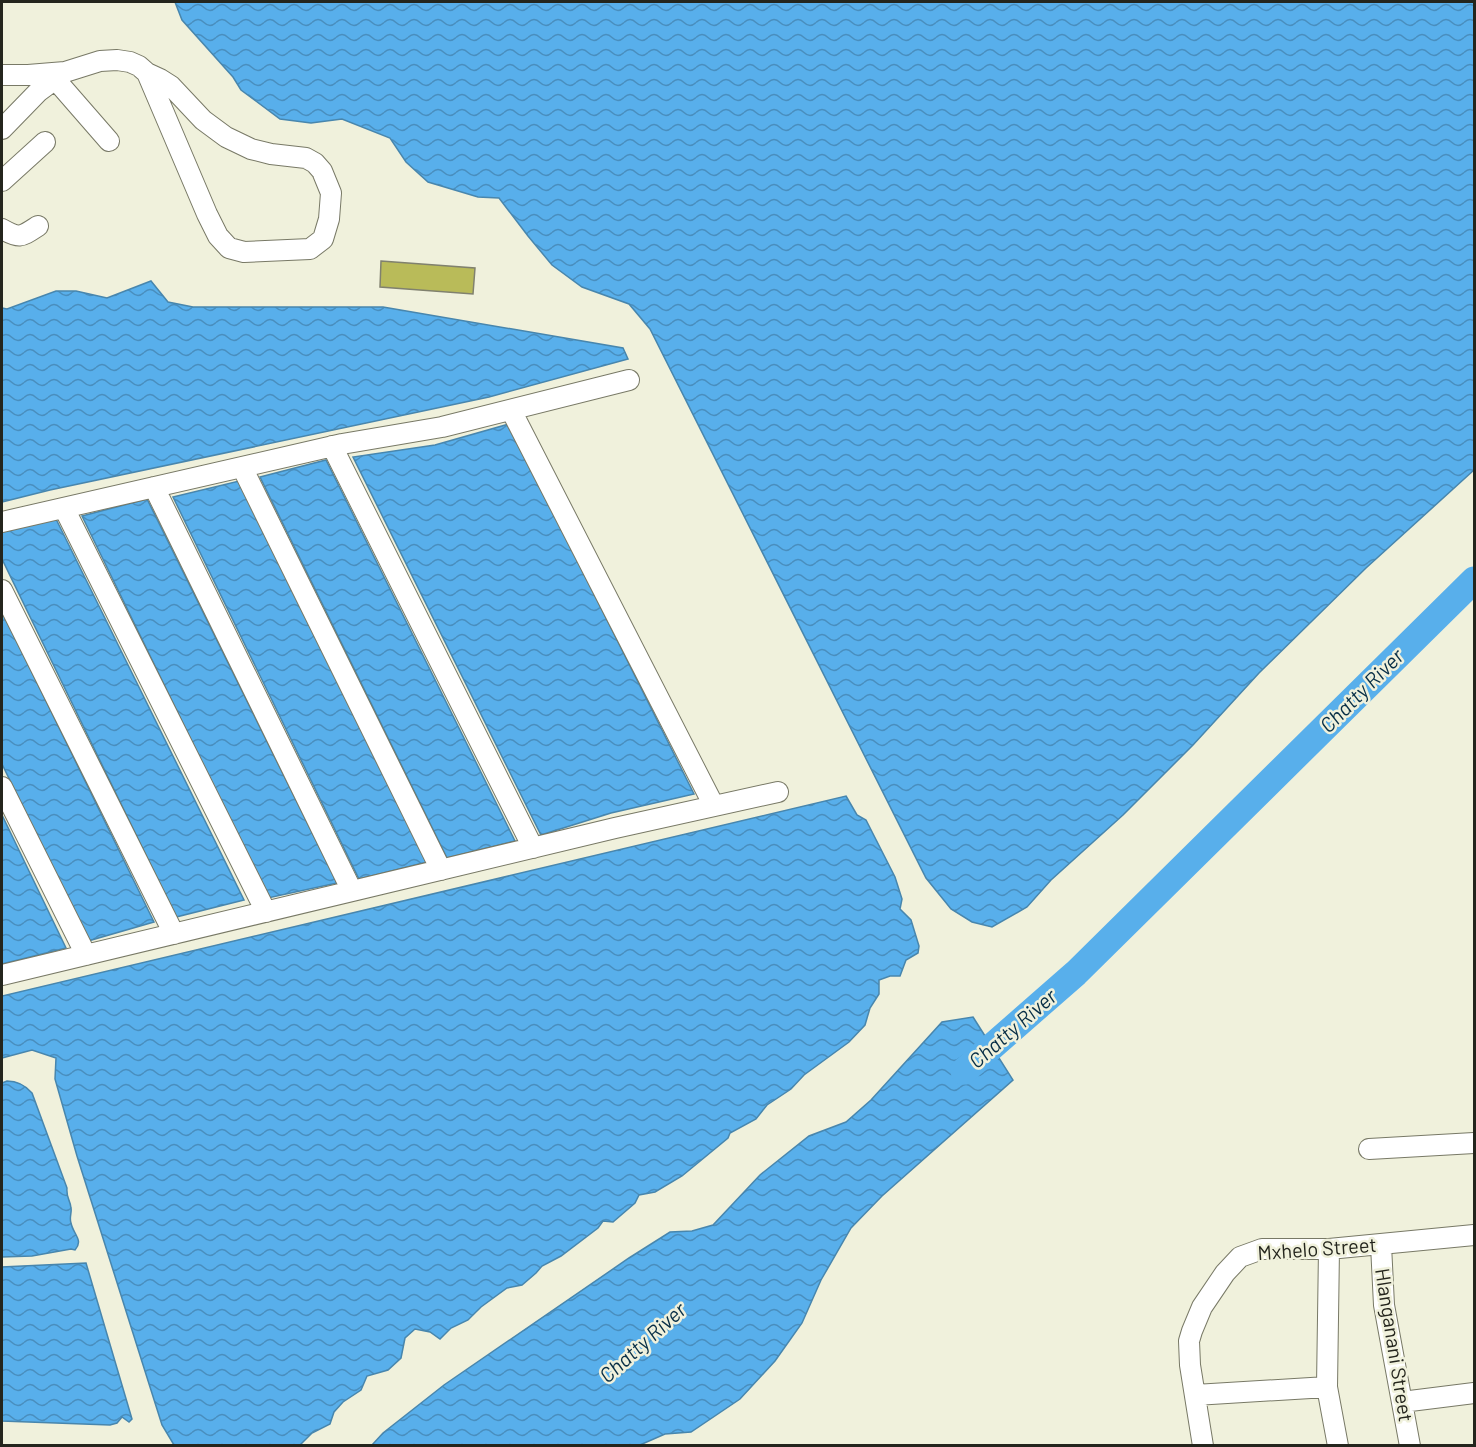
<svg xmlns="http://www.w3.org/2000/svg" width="1476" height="1447" font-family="Barlow,sans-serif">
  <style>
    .water { fill: url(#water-waves); stroke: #4886ad; stroke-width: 1.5 }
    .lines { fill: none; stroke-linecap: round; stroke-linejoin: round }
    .river { stroke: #58afeb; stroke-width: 27 }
    .building { fill: #b9bb59; stroke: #80816e; stroke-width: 1.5 }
    .minor-casing { stroke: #787966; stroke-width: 22 }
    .minor { stroke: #fff; stroke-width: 20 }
    .labels { text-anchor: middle; stroke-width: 5; stroke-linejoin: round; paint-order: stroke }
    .street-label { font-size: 20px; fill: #24251d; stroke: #f0f1dc }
    .water-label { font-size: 21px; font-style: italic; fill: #072e46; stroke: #f0f1dc }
  </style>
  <defs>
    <pattern id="water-waves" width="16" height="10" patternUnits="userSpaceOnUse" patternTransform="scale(1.5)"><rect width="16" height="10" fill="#58afeb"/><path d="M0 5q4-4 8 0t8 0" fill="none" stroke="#498ebe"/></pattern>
  </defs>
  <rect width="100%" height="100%" fill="#f0f1dc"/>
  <path class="water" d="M 175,2 L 1474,2 L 1474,470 L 1366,568 L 1259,673 L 1193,745 L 1123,815 L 1051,880 L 1027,907 L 992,927 L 972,922 L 951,909 L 926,878 L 650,329 L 629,304 L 582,287 L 552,265 L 528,236 L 499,198 L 478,197 L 428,182 L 406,162 L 390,138 L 342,119 L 311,123 L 280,119 L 241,90 L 233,77 L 182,20 Z
    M 151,281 L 168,302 L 193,307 L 383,307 L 623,348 L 628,359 L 489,397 L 50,490 L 2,502 L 2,308 L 7,309 L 56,291 L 76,291 L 107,298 Z
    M 509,424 L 694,794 L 611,813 L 541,835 L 353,457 L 435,445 Z
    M 326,460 L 515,841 L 447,858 L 260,477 Z
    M 239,481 L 427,862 L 359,879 L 173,497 Z
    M 147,499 L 337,883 L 268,898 L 82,516 Z
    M 56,519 L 244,900 L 176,917 L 2,559 L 2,532 Z
    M 2,611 L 154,922 L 88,941 L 2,764 Z
    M 846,796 L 857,815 L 866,820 L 895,877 L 902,899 L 900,909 L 911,920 L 919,946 L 918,953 L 906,960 L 900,976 L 890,976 L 879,980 L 879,994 L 870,1008 L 865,1025 L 849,1042 L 804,1075 L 791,1089 L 767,1105 L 756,1119 L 730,1133 L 728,1138 L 682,1176 L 655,1192 L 639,1195 L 635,1203 L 613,1222 L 603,1221 L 598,1228 L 561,1256 L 542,1266 L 536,1273 L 522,1285 L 507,1288 L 481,1307 L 468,1320 L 451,1328 L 440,1339 L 430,1332 L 415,1329 L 405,1338 L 401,1358 L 388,1370 L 367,1376 L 361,1390 L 343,1402 L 334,1412 L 330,1424 L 312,1433 L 300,1445 L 174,1445 L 162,1425 L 77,1156 L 55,1079 L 56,1058 L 32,1050 L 2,1058 L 2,996 Z
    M 2,815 L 66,948 L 2,964 Z
    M 973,1017 L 1013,1080 L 882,1196 L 851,1228 L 821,1280 L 802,1323 L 775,1361 L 740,1399 L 691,1432 L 665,1434 L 640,1445 L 372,1445 L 383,1433 L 444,1385 L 629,1258 L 670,1232 L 692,1231 L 713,1225 L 760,1175 L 809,1136 L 846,1122 L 871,1100 L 942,1022 Z
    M 7,1081 C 18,1081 25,1085 32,1093 L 67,1188 C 66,1198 70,1199 71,1208 C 72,1212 69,1218 71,1223 C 73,1234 84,1240 75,1250 L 71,1249 L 32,1256 L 2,1257 L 2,1083 Z
    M 86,1263 L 132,1419 L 129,1422 L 122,1417 L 117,1423 L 110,1425 L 2,1421 L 2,1267 Z"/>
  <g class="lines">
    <path class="river" d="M 964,1071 L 1076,973 L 1474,580"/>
  </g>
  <path class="building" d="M 381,261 L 475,268 L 473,294 L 380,287 Z"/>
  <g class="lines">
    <g class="minor-casing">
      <path id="minor" d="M 2,75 L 28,75 L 65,72 L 100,61 L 117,60 L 130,62 L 139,66 L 147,73 L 160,79 L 171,86 L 203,120 L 226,137 L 251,149 L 271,154 L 306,158 L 315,163 L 322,171 L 331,193 L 329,219 L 323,239 L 310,249 L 244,252 L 229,248 L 218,236 L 207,214 L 147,73
        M 55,79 L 109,141
        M 2,129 L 38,92 L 65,72
        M 2,181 L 45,142
        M 2,229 C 20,239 21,237 38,226
        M 511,410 L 714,806
        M 332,446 L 533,848
        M 242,467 L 441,870
        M 154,487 L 352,891
        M 64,508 L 266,912
        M 2,522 L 342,444 L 442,427 L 629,380
        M 2,590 L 174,934
        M 2,787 L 86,955
        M 2,975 L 615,828 L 778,792
        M 1369,1149 L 1474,1143
        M 1381,1245 L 1384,1305 L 1410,1446
        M 1329,1249 L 1327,1387 L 1338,1446
        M 1195,1395 L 1327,1387
        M 1402,1402 L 1474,1393
        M 1203,1446 L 1190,1365 L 1189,1341 L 1192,1331 L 1202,1307 L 1225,1273 L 1240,1257 L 1262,1249 L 1329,1249 L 1474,1235"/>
    </g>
    <use href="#minor" class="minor"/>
  </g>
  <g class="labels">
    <g class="street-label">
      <text transform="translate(1317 1249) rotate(-4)" y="7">Mxhelo Street</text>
      <text transform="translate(1394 1345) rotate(81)" y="7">Hlanganani Street</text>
    </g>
    <g class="water-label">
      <text transform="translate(1362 691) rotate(-45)" y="7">Chatty River</text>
      <text transform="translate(1013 1029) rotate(-41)" y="7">Chatty River</text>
      <text transform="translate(643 1343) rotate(-42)" y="7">Chatty River</text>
    </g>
  </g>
  <rect width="1476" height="1447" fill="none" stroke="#24251d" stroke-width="6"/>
</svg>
